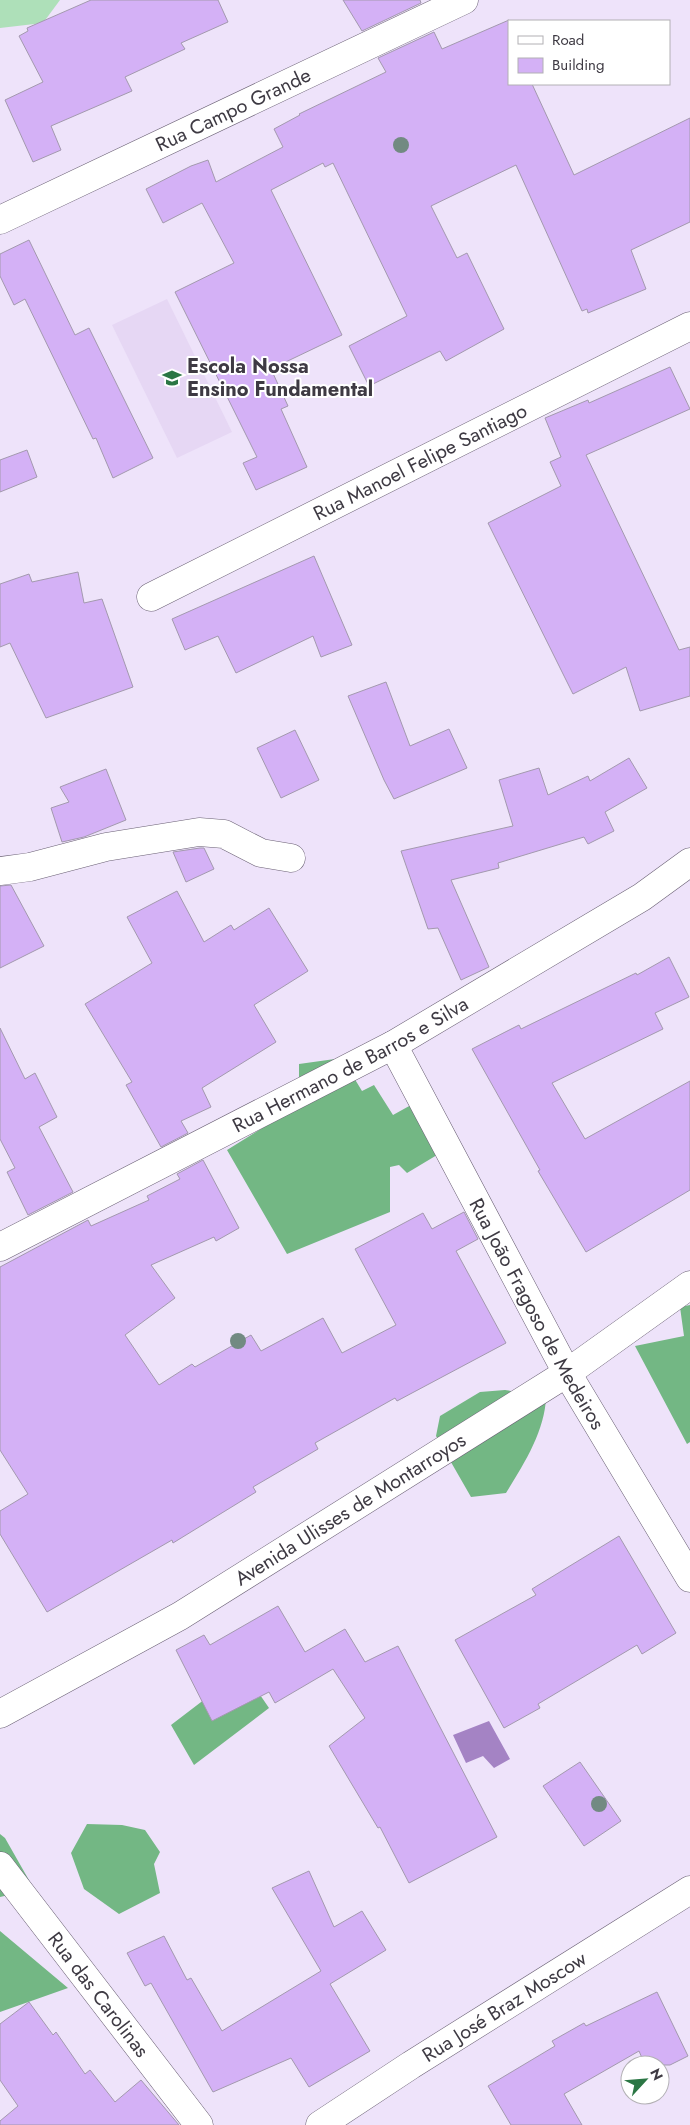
<svg xmlns="http://www.w3.org/2000/svg" width="690" height="2125" font-family="Jost,sans-serif">
  <style>
    .built { fill: #e6d7f4 }
    .green { fill: #aee0b9 }
    .forest { fill: #73b784 }
    .water { fill: #a483c4 }
    .building { fill: #d4b1f6; stroke: #a399ae }
    .lines { fill: none; stroke-linecap: round; stroke-linejoin: round }
    .minor-casing { stroke: #6a6074; stroke-width: 29 }
    .tertiary-casing { stroke: #6a6074; stroke-width: 29 }
    .minor { stroke: #fff; stroke-width: 28 }
    .tertiary { stroke: #fff; stroke-width: 28 }
    .tree { fill: #728a82 }
    .labels { text-anchor: middle; stroke-width: 4; stroke-linejoin: round; paint-order: stroke }
    .street-label { font-size: 20px; fill: #3e3a43; stroke: #fff }
    .poi-label { font-size: 20px; font-weight: bold; fill: #3e3a43; stroke: #fff; text-anchor: start }
  </style>
  <rect width="100%" height="100%" fill="#eee3fa"/>
  <path class="built" d="M 167,299 L 232,432 L 177,458 L 112,325 Z"/>
  <path class="green" d="M 0,0 L 60,0 L 43,23 L 0,28 Z"/>
  <path class="forest" d="M 342,1058 L 362,1091 L 374,1085 L 393,1115 L 411,1105 L 437,1155 L 407,1173 L 399,1165 L 390,1167 L 390,1212 L 287,1254 L 227,1150 L 299,1105 L 299,1064 Z
    M 690,1305 L 690,1442 L 687,1444 L 635,1346 L 684,1336 L 680,1307 Z
    M 505,1390 L 546,1397 C 545,1431 524,1464 506,1493 L 471,1497 L 436,1436 L 440,1416 L 480,1392 Z
    M 243,1670 L 269,1708 L 194,1765 L 171,1725 Z
    M 87,1824 L 122,1825 L 145,1830 L 160,1852 L 154,1864 L 160,1893 L 119,1914 L 84,1889 L 71,1853 Z
    M 0,1834 L 5,1838 L 34,1889 L 0,1897 Z
    M 0,1931 L 68,1988 L 0,2012 Z"/>
  <path class="water" d="M 489,1721 L 510,1759 L 494,1768 L 483,1756 L 466,1763 L 453,1735 Z"/>
  <path class="building" d="M 91,0 L 218,0 L 228,22 L 181,43 L 185,49 L 125,77 L 132,91 L 51,126 L 61,150 L 33,162 L 5,100 L 43,82 L 19,36 L 28,31 L 27,28 Z
    M 343,0 L 420,0 L 421,3 L 362,31 Z
    M 509,20 L 509,84 L 532,84 L 574,175 L 690,118 L 690,222 L 631,250 L 646,289 L 588,313 L 587,309 L 582,311 L 516,165 L 431,206 L 457,258 L 467,253 L 504,329 L 446,361 L 440,351 L 369,386 L 349,346 L 407,316 L 333,163 L 325,167 L 323,163 L 271,190 L 342,335 L 271,369 L 288,406 L 281,409 L 307,467 L 256,490 L 243,463 L 257,457 L 175,292 L 234,263 L 202,203 L 163,223 L 146,189 L 191,166 L 208,160 L 216,182 L 283,147 L 274,129 L 300,115 L 299,114 L 386,72 L 378,58 L 434,32 L 442,49 Z
    M 29,240 L 75,335 L 89,328 L 153,458 L 113,478 L 96,438 L 93,439 L 25,299 L 14,305 L 0,276 L 0,254 Z
    M 670,367 L 690,409 L 586,455 L 679,650 L 690,647 L 690,696 L 640,711 L 626,667 L 573,694 L 488,523 L 561,486 L 550,462 L 561,457 L 545,418 L 588,400 L 589,403 Z
    M 27,450 L 37,477 L 0,492 L 0,460 Z
    M 314,556 L 352,645 L 321,657 L 313,636 L 236,673 L 218,636 L 185,650 L 172,619 Z
    M 78,572 L 84,603 L 102,599 L 133,687 L 46,718 L 10,643 L 0,647 L 0,584 L 29,574 L 32,582 Z
    M 386,682 L 410,746 L 449,729 L 467,768 L 394,799 L 384,780 L 348,696 Z
    M 295,730 L 319,780 L 281,798 L 257,748 Z
    M 629,758 L 647,788 L 605,812 L 614,831 L 588,844 L 584,837 L 498,863 L 499,868 L 451,880 L 489,967 L 461,980 L 438,928 L 428,929 L 401,851 L 513,826 L 499,780 L 539,768 L 548,795 L 588,776 L 590,781 Z
    M 106,769 L 126,820 L 84,837 L 62,842 L 51,808 L 69,802 L 60,787 Z
    M 200,848 L 204,848 L 214,869 L 186,882 L 173,852 Z
    M 11,885 L 44,946 L 0,968 L 0,886 Z
    M 177,891 L 204,942 L 231,925 L 234,930 L 269,908 L 308,971 L 254,1005 L 276,1042 L 202,1088 L 211,1107 L 181,1121 L 188,1133 L 161,1147 L 126,1085 L 132,1082 L 85,1004 L 152,963 L 127,917 Z
    M 669,957 L 689,997 L 655,1013 L 663,1029 L 552,1083 L 585,1139 L 690,1081 L 690,1190 L 586,1252 L 538,1171 L 540,1170 L 472,1049 L 519,1025 L 521,1029 L 636,973 L 637,975 Z
    M 0,1028 L 25,1079 L 35,1073 L 57,1117 L 39,1127 L 73,1192 L 28,1215 L 7,1172 L 15,1168 L 0,1139 Z
    M 203,1160 L 239,1228 L 216,1241 L 214,1237 L 151,1265 L 175,1298 L 125,1335 L 159,1385 L 192,1364 L 195,1367 L 251,1335 L 261,1351 L 323,1318 L 342,1353 L 396,1325 L 355,1249 L 423,1213 L 432,1229 L 464,1212 L 478,1239 L 456,1251 L 506,1343 L 397,1401 L 395,1398 L 315,1443 L 318,1449 L 253,1487 L 256,1492 L 173,1543 L 172,1540 L 47,1612 L 0,1534 L 0,1511 L 28,1494 L 0,1450 L 0,1267 L 88,1220 L 91,1226 L 149,1200 L 147,1196 L 180,1179 L 177,1174 Z
    M 619,1536 L 676,1633 L 642,1654 L 637,1645 L 538,1704 L 540,1708 L 504,1728 L 455,1640 L 536,1595 L 532,1589 Z
    M 278,1606 L 305,1652 L 345,1629 L 365,1662 L 398,1646 L 497,1837 L 409,1883 L 380,1827 L 378,1828 L 329,1746 L 365,1718 L 333,1669 L 275,1703 L 269,1692 L 212,1721 L 176,1650 L 204,1635 L 210,1645 Z
    M 580,1762 L 621,1821 L 584,1846 L 543,1786 Z
    M 309,1871 L 334,1927 L 362,1911 L 386,1950 L 330,1984 L 370,2051 L 309,2087 L 291,2058 L 213,2092 L 151,1983 L 145,1986 L 127,1953 L 164,1936 L 187,1980 L 191,1978 L 222,2031 L 321,1971 L 272,1888 Z
    M 657,1992 L 688,2056 L 670,2065 L 645,2065 L 639,2051 L 564,2094 L 582,2125 L 511,2125 L 488,2086 L 555,2046 L 552,2041 L 584,2023 L 586,2026 Z
    M 29,2002 L 53,2035 L 56,2032 L 85,2074 L 90,2070 L 115,2102 L 141,2080 L 179,2125 L 0,2125 L 0,2121 L 18,2106 L 0,2080 L 0,2024 Z"/>
  <g class="lines">
    <g class="minor-casing">
      <g id="minor">
        <path id="s1" d="M 0,220 L 464,0"/>
        <path id="s2" d="M 151,597 L 690,326"/>
        <path d="M 0,871 L 30,867 L 106,847 L 199,832 L 224,834 L 261,853 L 291,858"/>
        <path id="s3" d="M 393,1045 L 567,1373 L 690,1578"/>
        <path id="s4" d="M 0,1247 L 393,1045 L 642,897 L 690,862"/>
        <path id="s5" d="M 0,1866 L 199,2125"/>
        <path id="s6" d="M 320,2125 L 411,2065 L 690,1890"/>
      </g>
    </g>
    <g class="tertiary-casing">
      <g id="tertiary">
        <path id="s7" d="M 0,1714 L 180,1616 L 567,1373 L 690,1285"/>
      </g>
    </g>
    <use href="#minor" class="minor"/>
    <use href="#tertiary" class="tertiary"/>
  </g>
  <g class="tree">
    <circle cx="401" cy="145" r="8"/>
    <circle cx="238" cy="1341" r="8"/>
    <circle cx="599" cy="1804" r="8"/>
  </g>
  <defs>
    <g id="school-bare" transform="scale(1.5)"><path d="M0-5L7-2L0 1L-7-2ZM-4 1L0 2.5L4 1V4Q0 6-4 4Z" fill="#2b7644" stroke="#fff" stroke-width="2.5" paint-order="stroke"/></g>
  </defs>
  <g fill-rule="evenodd">
    <use href="#school-bare" x="172" y="378"/>
  </g>
  <g class="labels">
    <g class="street-label">
      <text dy="7" stroke="none"><textPath href="#s1" startOffset="258">Rua Campo Grande</textPath></text>
      <text dy="7" stroke="none"><textPath href="#s2" startOffset="301">Rua Manoel Felipe Santiago</textPath></text>
      <text dy="7" stroke="none"><textPath href="#s4" startOffset="395">Rua Hermano de Barros e Silva</textPath></text>
      <text dy="7" stroke="none"><textPath href="#s3" startOffset="305">Rua João Fragoso de Medeiros</textPath></text>
      <text dy="7" stroke="none"><textPath href="#s7" startOffset="406">Avenida Ulisses de Montarroyos</textPath></text>
      <text dy="7" stroke="none"><textPath href="#s5" startOffset="162">Rua das Carolinas</textPath></text>
      <text dy="7" stroke="none"><textPath href="#s6" startOffset="219">Rua José Braz Moscow</textPath></text>
    </g>
    <g class="poi-label">
      <text x="187" y="373">Escola Nossa<tspan x="187" dy="23">Ensino Fundamental</tspan></text>
    </g>
  </g>
  <rect x="508" y="20" width="162" height="65" fill="#ffffff" stroke="#b2b0b4"/>
  <rect x="518" y="36" width="25" height="8" fill="#ffffff" stroke="#b2b0b4"/>
  <text x="552" y="45" font-size="15" fill="#3e3a43">Road</text>
  <rect x="518" y="58" width="25" height="15" fill="#d4b1f6" stroke="#b2b0b4"/>
  <text x="552" y="70" font-size="15" fill="#3e3a43">Building</text>
  <g transform="translate(645 2080) rotate(64)"><circle r="24" fill="#ffffff" stroke="#b2b0b4"/>
  <path d="M0-4L9 19L0 12L-9 19Z" fill="#2b7644"/>
  <text y="-8" font-size="14" font-weight="bold" text-anchor="middle" fill="#3e3a43">N</text>
  </g>
</svg>
